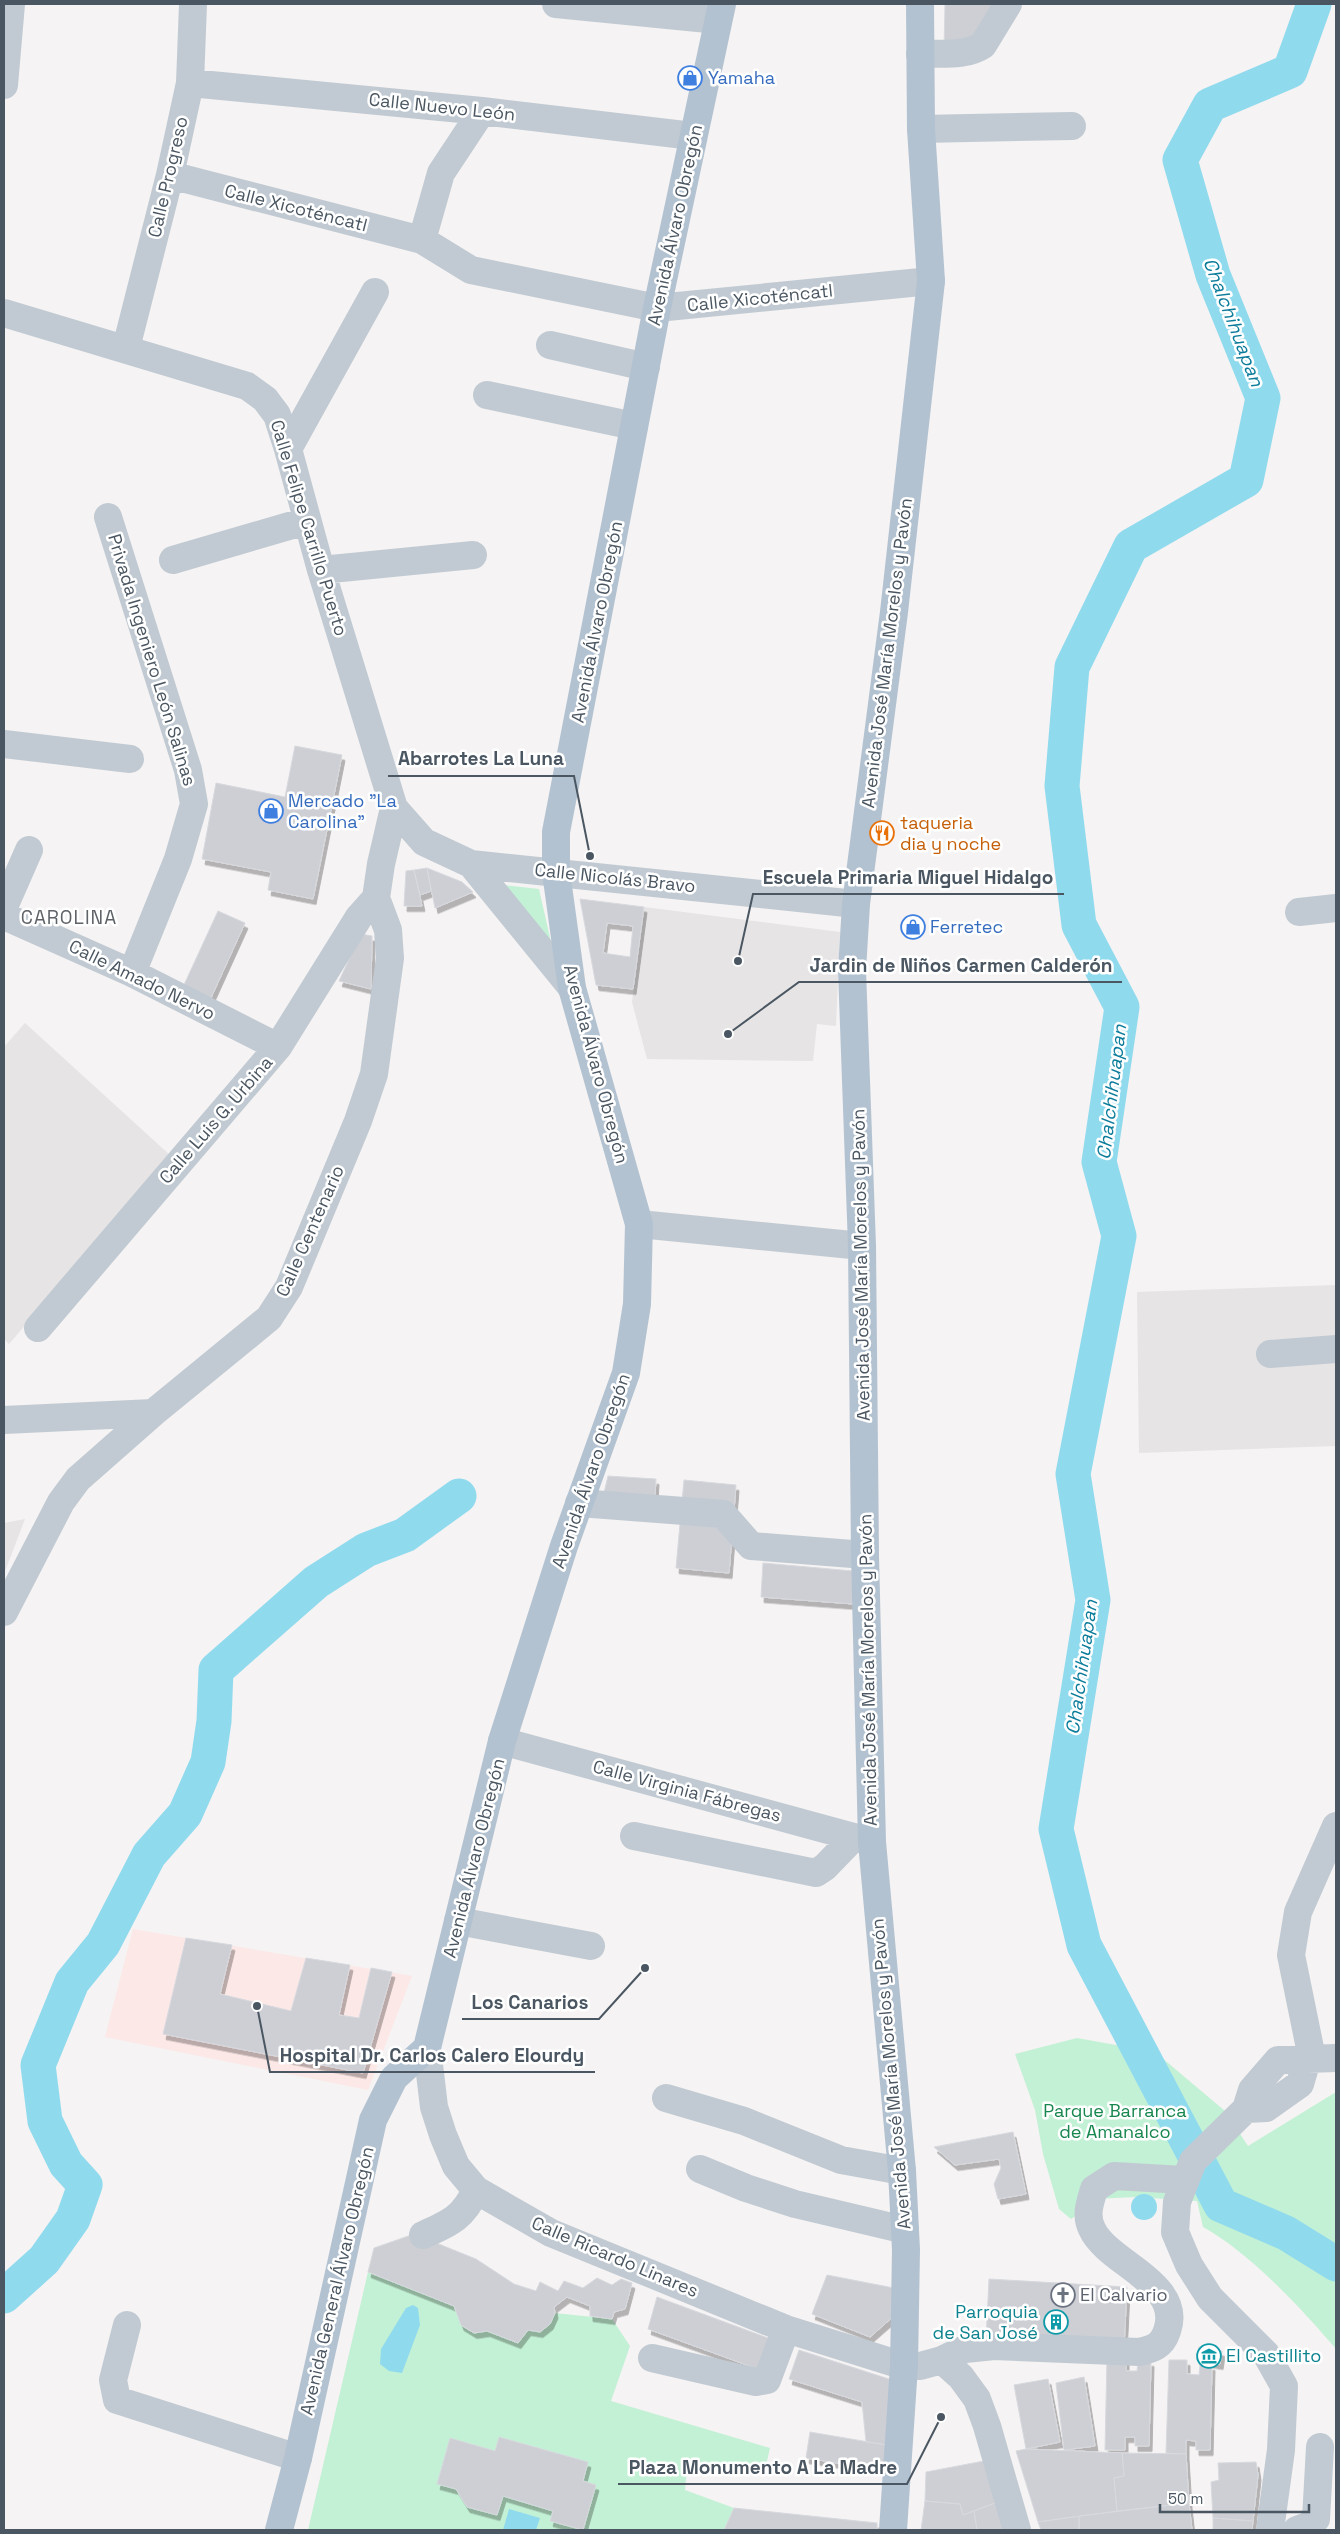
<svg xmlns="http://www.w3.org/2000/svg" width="1340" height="2534" font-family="'Space Grotesk',sans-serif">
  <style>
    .education { fill: #e6e4e5 }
    .medical { fill: #fce8e6 }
    .green { fill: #c3f1d5 }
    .water { fill: #90daee }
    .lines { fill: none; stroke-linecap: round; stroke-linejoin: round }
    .river { stroke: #90daee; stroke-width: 35 }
    .building { fill: #cdcfd5; stroke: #d7d9de; fill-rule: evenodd; filter: url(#shadow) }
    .minor { stroke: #c1cad2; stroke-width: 28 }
    .major { stroke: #b3c2d1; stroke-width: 28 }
    .labels { text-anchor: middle; stroke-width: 5; stroke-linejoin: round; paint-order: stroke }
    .shop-label { font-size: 18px; fill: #366cbe; stroke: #fff; text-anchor: start }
    .street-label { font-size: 18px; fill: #4a5661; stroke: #fff }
    .food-label { font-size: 18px; fill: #c56008; stroke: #fff; text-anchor: start }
    .park-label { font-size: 18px; fill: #17864f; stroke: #fff }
    .worship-label { font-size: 18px; fill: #5b616d; stroke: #fff; text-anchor: start }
    .culture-label { font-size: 18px; fill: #0d838f; stroke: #fff; text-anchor: end }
    .water-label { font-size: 19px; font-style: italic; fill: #0c7c9b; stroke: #fff }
    .neighbourhood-label { font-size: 19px; letter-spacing: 1px; fill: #5f6368; stroke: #fff }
    .leader { fill: none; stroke: #4a5661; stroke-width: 2 }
    .callout-dot { fill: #4a5661; stroke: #fff; stroke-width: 2 }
    .callout-label { font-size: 19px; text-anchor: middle; font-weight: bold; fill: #4a5661; stroke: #fff; stroke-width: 5; stroke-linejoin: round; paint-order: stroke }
  </style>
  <defs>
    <filter id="shadow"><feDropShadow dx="3" dy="5.5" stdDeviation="0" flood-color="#0004"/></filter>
  </defs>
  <rect width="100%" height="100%" fill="#f5f3f3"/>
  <path class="education" d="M 644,907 L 840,932 L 836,1026 L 817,1024 L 813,1061 L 647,1059 L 632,1002 Z
    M 25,1023 L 171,1156 L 9,1344 L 4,1339 L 4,1047 Z
    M 1336,1285 L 1336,1446 L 1139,1453 L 1137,1292 Z
    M 25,1519 L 4,1574 L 4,1523 Z"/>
  <path class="medical" d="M 133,1929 L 412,1976 L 368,2090 L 105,2037 Z"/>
  <path class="green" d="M 496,884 L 539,889 L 553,951 Z
    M 1077,2038 L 1155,2052 L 1225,2111 L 1248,2146 L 1336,2092 L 1336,2349 C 1301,2308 1250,2253 1203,2227 L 1197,2201 L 1136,2197 L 1095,2199 L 1088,2208 L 1071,2219 L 1059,2209 L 1043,2154 L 1035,2110 L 1015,2054 Z
    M 368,2272 L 454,2306 L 461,2325 L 474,2333 L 487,2331 L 518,2343 L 528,2330 L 540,2332 L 550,2324 L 555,2313 L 612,2319 L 630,2346 L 611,2401 L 770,2448 L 764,2474 L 687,2468 L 685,2490 L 734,2508 L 724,2530 L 308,2530 Z"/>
  <path class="water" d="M1131 2207a13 13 0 1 1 26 0a13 13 0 1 1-26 0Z
    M 413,2305 L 418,2308 L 420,2325 L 402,2373 L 389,2371 L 380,2364 L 381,2349 L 406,2308 Z
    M 509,2509 L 540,2518 L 536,2530 L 503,2530 Z"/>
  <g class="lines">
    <path class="river" d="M 1314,4 L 1290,71 L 1210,105 L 1180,160 L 1213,275 L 1263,398 L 1246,480 L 1131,546 L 1072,667 L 1062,786 L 1079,925 L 1122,1007 L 1099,1162 L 1119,1236 L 1073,1474 L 1093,1600 L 1056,1829 L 1084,1945 L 1221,2205 L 1286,2233 L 1336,2264
      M 4,2296 L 44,2260 L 73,2219 L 85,2185 L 66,2164 L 45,2121 L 38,2065 L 72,1982 L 103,1944 L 149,1855 L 185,1814 L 208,1762 L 214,1721 L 216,1670 L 316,1582 L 366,1550 L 405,1535 L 459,1496"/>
  </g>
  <path class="building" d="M 945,4 L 1000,4 L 979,42 L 944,49 Z
    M 295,746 L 342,755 L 313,899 L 268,890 L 271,872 L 202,859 L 216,783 L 285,797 Z
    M 427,868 L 431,891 L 420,895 L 414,870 Z
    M 427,868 L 462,882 L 473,892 L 435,908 Z
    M 414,870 L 422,906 L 404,906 L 406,871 Z
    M 580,899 L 644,907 L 633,989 L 596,985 ZM 607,923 L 633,926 L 630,957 L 603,953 Z
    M 218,911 L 245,923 L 210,1000 L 183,987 Z
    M 361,934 L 372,936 L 371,989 L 339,981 Z
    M 608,1476 L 656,1479 L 655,1496 L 604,1493 Z
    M 684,1480 L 736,1485 L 729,1573 L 676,1568 Z
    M 763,1563 L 853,1571 L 854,1604 L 761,1597 Z
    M 186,1938 L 232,1945 L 220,1994 L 291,2011 L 306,1958 L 350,1965 L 339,2015 L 359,2018 L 371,1968 L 392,1972 L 363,2073 L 163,2034 Z
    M 1013,2132 L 1026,2194 L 998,2199 L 994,2184 L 1001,2168 L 999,2159 L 955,2165 L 934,2147 Z
    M 414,2234 L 476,2259 L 514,2284 L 536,2291 L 540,2282 L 558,2291 L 564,2281 L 583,2288 L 597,2278 L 612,2285 L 621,2279 L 632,2283 L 625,2309 L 614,2312 L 612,2319 L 590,2316 L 590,2306 L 567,2297 L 554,2307 L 555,2313 L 550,2324 L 540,2332 L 528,2330 L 518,2343 L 487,2331 L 474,2333 L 461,2325 L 454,2306 L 368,2272 L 374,2248 Z
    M 827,2275 L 899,2289 L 895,2315 L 870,2337 L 812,2314 Z
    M 989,2279 L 1127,2287 L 1124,2347 L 986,2339 Z
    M 657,2297 L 776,2341 L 766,2372 L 648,2329 Z
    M 1199,2347 L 1222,2351 L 1220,2364 L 1197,2360 Z
    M 799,2350 L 892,2380 L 889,2445 L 866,2442 L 862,2402 L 789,2379 Z
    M 1107,2356 L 1126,2357 L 1126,2371 L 1137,2371 L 1138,2361 L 1151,2361 L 1149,2446 L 1135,2446 L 1135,2437 L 1125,2437 L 1125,2450 L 1105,2450 Z
    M 1169,2360 L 1187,2360 L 1187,2374 L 1199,2375 L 1200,2365 L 1212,2365 L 1210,2450 L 1196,2450 L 1196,2441 L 1186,2440 L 1186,2454 L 1166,2453 Z
    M 1084,2377 L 1095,2446 L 1064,2450 L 1056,2383 Z
    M 1048,2379 L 1060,2442 L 1026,2449 L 1014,2385 Z
    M 810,2432 L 892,2446 L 888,2471 L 806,2458 Z
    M 499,2437 L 588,2462 L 583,2481 L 596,2485 L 583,2530 L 550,2521 L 553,2511 L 503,2496 L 497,2515 L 467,2507 L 456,2489 L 437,2484 L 450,2438 L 495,2451 Z
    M 1026,2449 L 1122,2453 L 1124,2476 L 1114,2478 L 1117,2511 L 1038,2522 L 1016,2451 Z
    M 1122,2453 L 1186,2454 L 1189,2503 L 1117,2511 L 1114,2478 L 1124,2476 Z
    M 984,2461 L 1003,2500 L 963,2515 L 960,2504 L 925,2501 L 926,2472 Z
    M 1256,2462 L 1258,2475 L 1253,2521 L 1213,2518 L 1211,2482 L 1219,2480 L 1218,2463 Z
    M 1003,2500 L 1013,2530 L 977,2530 L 974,2511 Z
    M 925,2501 L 960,2504 L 963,2515 L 974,2511 L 977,2530 L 921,2530 Z
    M 1189,2503 L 1192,2530 L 1079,2530 L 1079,2516 Z
    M 734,2508 L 877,2523 L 877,2530 L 724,2530 Z
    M 1079,2516 L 1079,2530 L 1041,2530 L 1038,2522 Z
    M 1213,2518 L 1253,2521 L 1252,2530 L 1213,2530 Z"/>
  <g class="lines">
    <path class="minor" d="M 556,4 L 718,20
      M 920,54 C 941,53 965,57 983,45 L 1008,4
      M 190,83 L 482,111 L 693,136
      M 4,85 L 11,4
      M 921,129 L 1072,126
      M 170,175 L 422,240 L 471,270 L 657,308 L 931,281
      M 422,240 L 441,173 L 482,111
      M 4,313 L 247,386 L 265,399 L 277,415 L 288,449 L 321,570 L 394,808 L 424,842 L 471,864 L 856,904
      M 550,345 L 646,367
      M 126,348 L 170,175 L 190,83 L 193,4
      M 487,395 L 634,426
      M 288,449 L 375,292
      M 108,517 L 188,770 L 194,804 L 178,859 L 132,973
      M 173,560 L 306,521
      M 321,570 L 473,555
      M 4,744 L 130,759
      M 471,864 L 572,988
      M 4,907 L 29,850
      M 1299,912 L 1336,908
      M 4,916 L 132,973 L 278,1047
      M 639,1224 L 862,1246
      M 38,1328 L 278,1047 L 359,917 L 376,898
      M 1270,1354 L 1336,1349
      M 4,1420 L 153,1413
      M 579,1503 L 723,1514 L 751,1546 L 865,1555
      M 4,1612 L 61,1502 L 78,1479 L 153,1413 L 269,1318 L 289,1287 L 358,1121 L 374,1074 L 390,958 L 388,930 L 376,898 L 381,864 L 394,808
      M 502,1741 L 872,1842
      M 634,1836 L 816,1873 L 825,1867 L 854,1837
      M 458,1921 L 591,1946
      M 427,2048 L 434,2107 L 443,2135 L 456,2166 L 476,2190 L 551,2233 L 786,2329 L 904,2366 L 920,2366 L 942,2360 L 965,2349 L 994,2346 L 1139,2352 C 1153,2349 1162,2346 1167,2331 C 1184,2283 1108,2264 1092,2229 C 1085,2215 1090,2203 1094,2189 L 1114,2176 L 1184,2180
      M 1312,2058 L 1291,1955 L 1298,1912 L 1336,1826
      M 666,2098 L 744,2121 L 841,2160 L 902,2171
      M 1246,2109 L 1266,2108 L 1300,2084 L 1307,2060
      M 700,2169 L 746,2188 L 795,2204 L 905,2230
      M 423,2235 C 450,2223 463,2218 476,2190
      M 127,2325 L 113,2380 L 117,2400 L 298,2458
      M 652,2358 L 756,2382 L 767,2380 L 786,2329
      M 942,2360 L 961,2377 L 977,2399 L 987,2426 L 1017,2530
      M 1270,2530 L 1281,2450 L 1284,2386 L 1266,2354 L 1210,2298 L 1189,2265 L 1175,2232 L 1177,2202 L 1193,2161 L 1246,2109 L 1252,2090 L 1278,2060 L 1336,2058
      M 1297,2530 L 1308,2526 L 1316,2519 L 1320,2447"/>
    <path class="major" d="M 279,2530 L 298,2458 L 373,2120 L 394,2078 L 427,2048 L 502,1741 L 564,1546 L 626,1373 L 637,1304 L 639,1224 L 572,988 L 556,872 L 556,832 L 657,308 L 722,4
      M 893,2530 L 904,2366 L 906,2250 L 902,2171 L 872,1842 L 865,1555 L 862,1246 L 852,970 L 856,904 L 894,612 L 931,281 L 921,129 L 920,4"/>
  </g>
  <defs>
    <g id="shop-ring" transform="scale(1.25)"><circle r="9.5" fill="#fff" stroke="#3f7fe0" stroke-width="1.5"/><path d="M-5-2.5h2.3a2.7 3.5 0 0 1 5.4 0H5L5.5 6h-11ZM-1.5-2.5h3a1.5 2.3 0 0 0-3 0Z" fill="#3f7fe0"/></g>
    <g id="restaurant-ring" transform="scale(1.25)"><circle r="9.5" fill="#fff" stroke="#e8710a" stroke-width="1.5"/><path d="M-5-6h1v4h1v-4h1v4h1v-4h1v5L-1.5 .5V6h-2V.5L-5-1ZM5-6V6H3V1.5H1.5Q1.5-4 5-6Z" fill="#e8710a"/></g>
    <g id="church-ring" transform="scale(1.25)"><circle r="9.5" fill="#fff" stroke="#6b7280" stroke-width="1.5"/><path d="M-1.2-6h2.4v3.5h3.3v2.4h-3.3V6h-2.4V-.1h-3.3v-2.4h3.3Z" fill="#6b7280"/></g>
    <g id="building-ring" transform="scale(1.25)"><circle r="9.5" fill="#fff" stroke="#0f9aa8" stroke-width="1.5"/><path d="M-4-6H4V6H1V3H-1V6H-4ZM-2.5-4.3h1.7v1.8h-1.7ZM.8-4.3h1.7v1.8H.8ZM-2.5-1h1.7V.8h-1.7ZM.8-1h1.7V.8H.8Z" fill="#0f9aa8"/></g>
    <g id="museum-ring" transform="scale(1.25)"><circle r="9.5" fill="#fff" stroke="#0f9aa8" stroke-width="1.5"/><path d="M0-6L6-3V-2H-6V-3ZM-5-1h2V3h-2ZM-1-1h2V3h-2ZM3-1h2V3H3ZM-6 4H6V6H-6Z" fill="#0f9aa8"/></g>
  </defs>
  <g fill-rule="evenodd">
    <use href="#shop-ring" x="690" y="78"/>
    <use href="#shop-ring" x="271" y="811"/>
    <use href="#restaurant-ring" x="882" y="833"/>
    <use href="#shop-ring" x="913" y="927"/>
    <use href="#church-ring" x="1063" y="2295"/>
    <use href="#building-ring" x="1056" y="2322"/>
    <use href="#museum-ring" x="1209" y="2356"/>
  </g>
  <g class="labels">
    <g class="shop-label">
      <text x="708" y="84">Yamaha</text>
      <text x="288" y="807">Mercado "La<tspan x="288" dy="21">Carolina"</tspan></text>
      <text x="930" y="933">Ferretec</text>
    </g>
    <g class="street-label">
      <text transform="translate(442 107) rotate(6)" y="6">Calle Nuevo León</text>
      <text transform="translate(168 177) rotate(-77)" y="6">Calle Progreso</text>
      <text transform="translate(296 208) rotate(14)" y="6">Calle Xicoténcatl</text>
      <text transform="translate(675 225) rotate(-78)" y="6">Avenida Álvaro Obregón</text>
      <text transform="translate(760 298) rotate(-6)" y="6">Calle Xicoténcatl</text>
      <text transform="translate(309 528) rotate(73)" y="6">Calle Felipe Carrillo Puerto</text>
      <text transform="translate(597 622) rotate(-79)" y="6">Avenida Álvaro Obregón</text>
      <text transform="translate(887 653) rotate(-83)" y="6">Avenida José María Morelos y Pavón</text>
      <text transform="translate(152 660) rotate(73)" y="6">Privada Ingeniero León Salinas</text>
      <text transform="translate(615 878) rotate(6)" y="6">Calle Nicolás Bravo</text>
      <text transform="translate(142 980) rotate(26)" y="6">Calle Amado Nervo</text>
      <text transform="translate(596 1064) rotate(75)" y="6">Avenida Álvaro Obregón</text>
      <text transform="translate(216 1120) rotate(-49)" y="6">Calle Luis G. Urbina</text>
      <text transform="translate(310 1231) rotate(-66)" y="6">Calle Centenario</text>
      <text transform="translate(861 1265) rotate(-91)" y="6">Avenida José María Morelos y Pavón</text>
      <text transform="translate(591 1471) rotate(-71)" y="6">Avenida Álvaro Obregón</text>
      <text transform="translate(868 1670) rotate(-91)" y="6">Avenida José María Morelos y Pavón</text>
      <text transform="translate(687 1791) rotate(15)" y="6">Calle Virginia Fábregas</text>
      <text transform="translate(474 1858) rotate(-76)" y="6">Avenida Álvaro Obregón</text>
      <text transform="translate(891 2074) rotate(-95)" y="6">Avenida José María Morelos y Pavón</text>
      <text transform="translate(615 2257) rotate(23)" y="6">Calle Ricardo Linares</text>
      <text transform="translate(337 2281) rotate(-77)" y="6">Avenida General Álvaro Obregón</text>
    </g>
    <g class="food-label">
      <text x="900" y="829">taqueria<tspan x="900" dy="21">dia y noche</tspan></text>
    </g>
    <g class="park-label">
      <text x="1115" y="2117">Parque Barranca<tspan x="1115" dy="21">de Amanalco</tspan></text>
    </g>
    <g class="worship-label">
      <text x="1080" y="2301">El Calvario</text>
    </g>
    <g class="culture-label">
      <text x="1038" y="2318">Parroquia<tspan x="1038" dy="21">de San José</tspan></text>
      <text x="1226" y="2362" text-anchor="start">El Castillito</text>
    </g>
    <g class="water-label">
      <text transform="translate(1234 322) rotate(69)" y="7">Chalchihuapan</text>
      <text transform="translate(1111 1092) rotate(-83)" y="7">Chalchihuapan</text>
      <text transform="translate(1081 1667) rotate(-82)" y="7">Chalchihuapan</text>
    </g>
    <g class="neighbourhood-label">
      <text x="69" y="924">CAROLINA</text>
    </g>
  </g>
  <path class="leader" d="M590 856L574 776H388M738 961L753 894H1064M728 1034L799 982H1122M645 1968L599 2019H462M257 2006L270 2072H595M941 2417L907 2484H618"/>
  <g class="callout-dot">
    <circle cx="590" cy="856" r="5"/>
    <circle cx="738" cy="961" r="5"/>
    <circle cx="728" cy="1034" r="5"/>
    <circle cx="645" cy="1968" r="5"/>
    <circle cx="257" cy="2006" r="5"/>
    <circle cx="941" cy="2417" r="5"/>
  </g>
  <g class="callout-label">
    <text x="481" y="765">Abarrotes La Luna</text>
    <text x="908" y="884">Escuela Primaria Miguel Hidalgo</text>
    <text x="961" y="972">Jardin de Niños Carmen Calderón</text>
    <text x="530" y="2009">Los Canarios</text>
    <text x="432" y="2062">Hospital Dr. Carlos Calero Elourdy</text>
    <text x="763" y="2474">Plaza Monumento A La Madre</text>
  </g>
  <rect width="1340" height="2534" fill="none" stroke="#4a5661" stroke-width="10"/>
  <path d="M1160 2504v8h149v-8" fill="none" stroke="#4a5661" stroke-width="2.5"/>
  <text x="1168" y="2504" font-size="15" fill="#4a5661" stroke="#ffffff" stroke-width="4" paint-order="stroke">50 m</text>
</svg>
